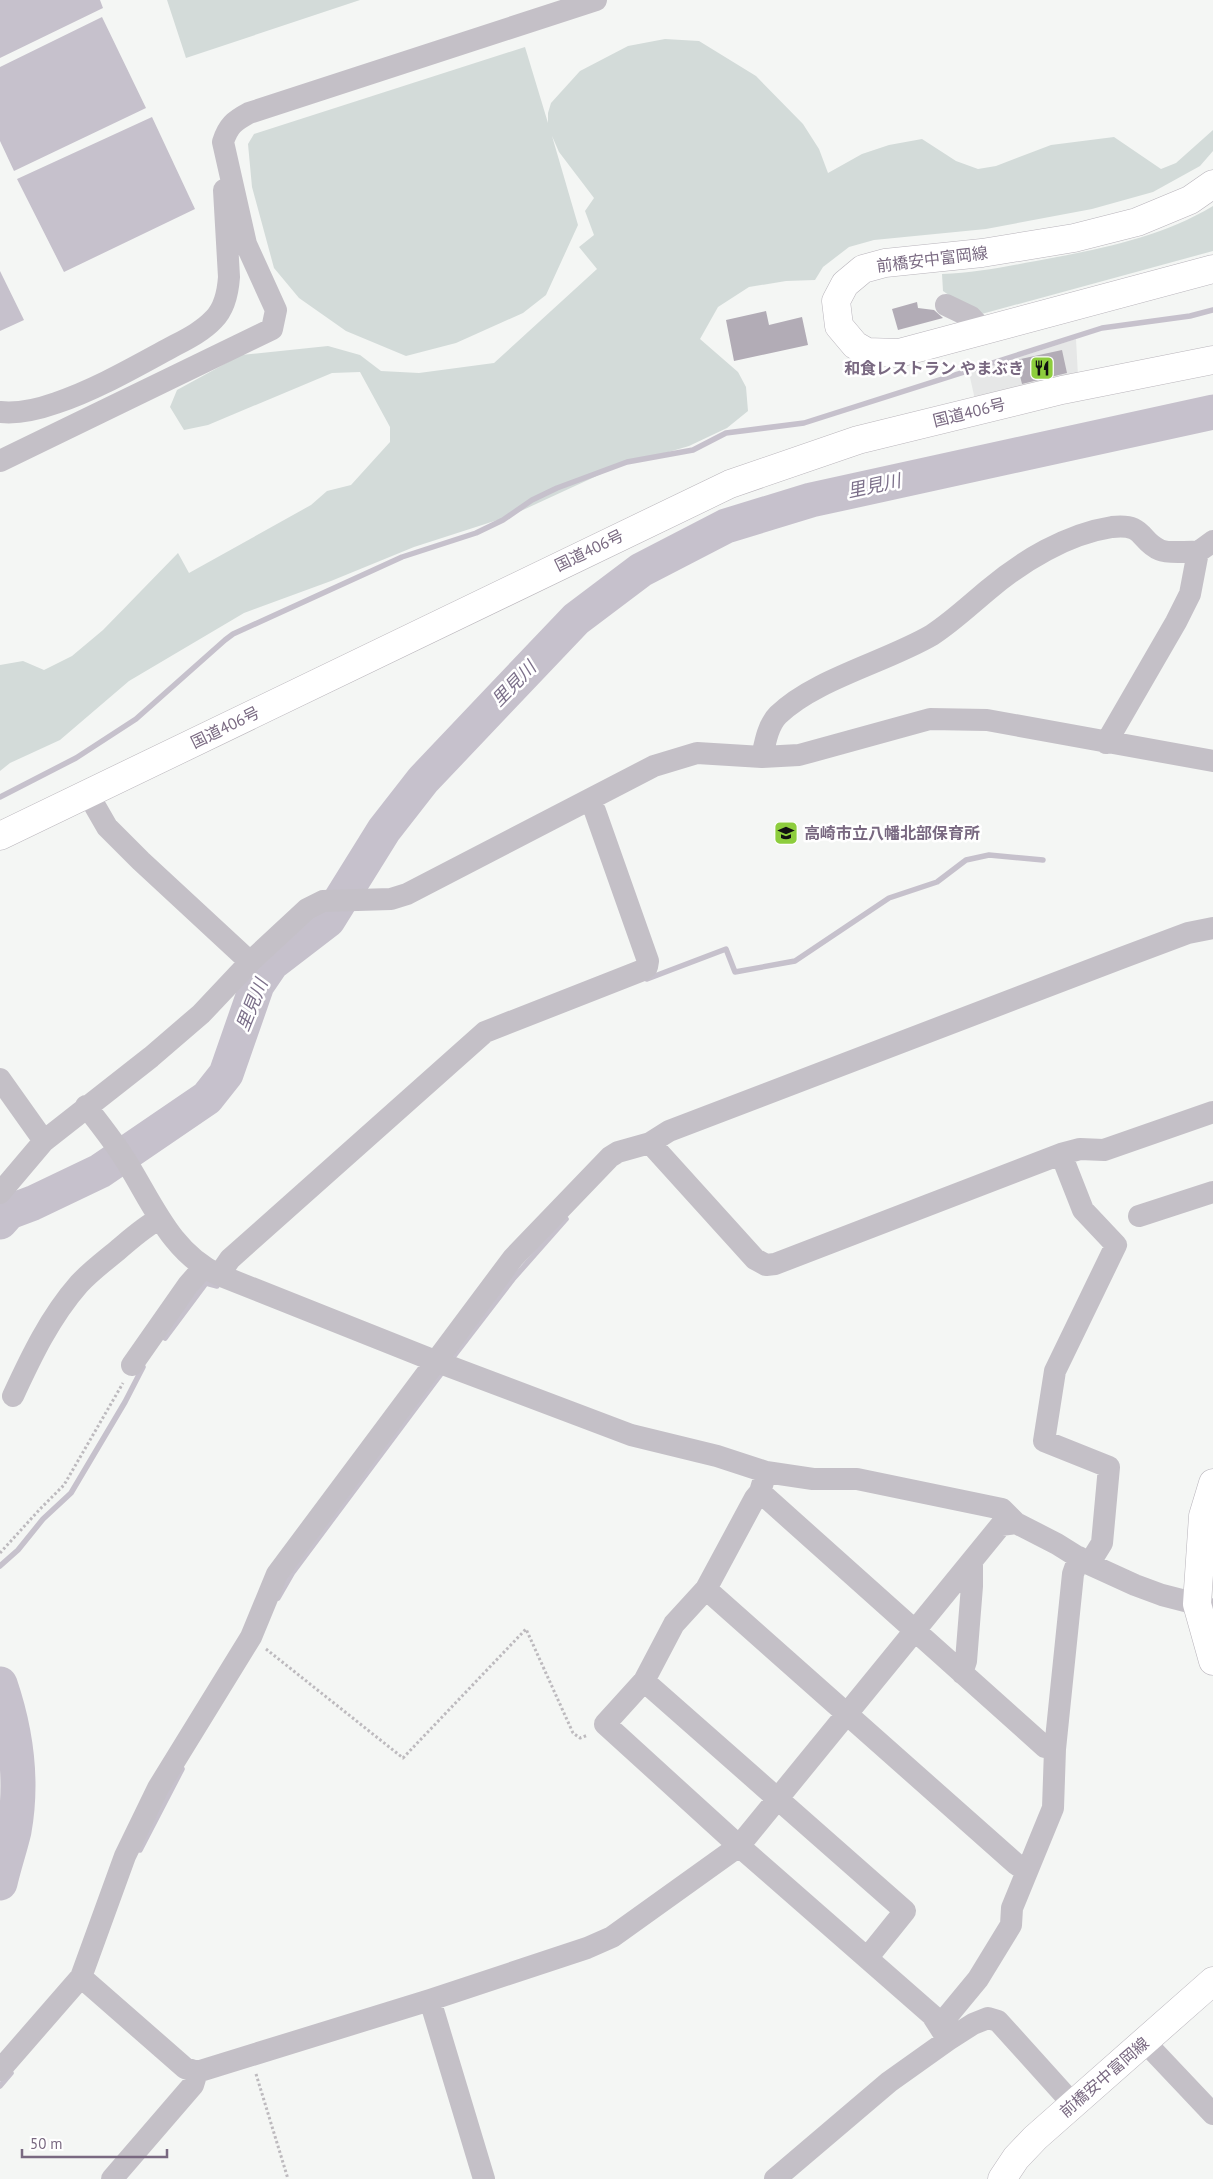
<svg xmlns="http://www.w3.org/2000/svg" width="1213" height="2179" font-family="'PT Sans','Noto Sans JP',sans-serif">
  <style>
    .built { fill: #e6e7e7 }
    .green { fill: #d3dbd9 }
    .water { fill: #c6c1cc }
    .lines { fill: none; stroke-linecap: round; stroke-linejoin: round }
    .stream { stroke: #c6c1cc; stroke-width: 5.5 }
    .river { stroke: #c6c1cc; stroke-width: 35 }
    .building { fill: #b2acb6 }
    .major-casing { stroke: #b8b4bb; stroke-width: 29 }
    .highway-casing { stroke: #b9b5bb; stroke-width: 29 }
    .path { stroke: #bdbabe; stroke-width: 3; stroke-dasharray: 2.5 2.5; stroke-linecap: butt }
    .minor { stroke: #c4c0c7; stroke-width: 22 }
    .major { stroke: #fff; stroke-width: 28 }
    .highway { stroke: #fff; stroke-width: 28 }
    .labels { text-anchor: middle; stroke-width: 5; stroke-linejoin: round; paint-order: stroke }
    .street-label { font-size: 16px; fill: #796981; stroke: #fff }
    .poi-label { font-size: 16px; font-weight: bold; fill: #796981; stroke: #fff; text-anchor: end }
    .water-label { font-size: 18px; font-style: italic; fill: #7c708a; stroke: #fff }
  </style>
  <rect width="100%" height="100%" fill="#f4f6f4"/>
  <path class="built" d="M 1076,339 L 1078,376 L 976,404 L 969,373 Z"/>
  <path class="green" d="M 167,0 L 360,0 L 186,58 Z
    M 665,39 L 699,41 L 756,76 L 803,124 L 819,149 L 828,173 L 862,154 L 889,145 L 922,139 L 956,161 L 978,169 L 996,166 L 1051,145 L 1114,137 L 1161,169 L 1176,163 L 1213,130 L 1213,151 L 1200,166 L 1153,192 L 1092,209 L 986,229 L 874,240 L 849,247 L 823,267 L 815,280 L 786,281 L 749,287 L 718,307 L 700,339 L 738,372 L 746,387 L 748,411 L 727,428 L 689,446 L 614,468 L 510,516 L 414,547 L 331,581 L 244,613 L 129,681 L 60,740 L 10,763 L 0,771 L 0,665 L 23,661 L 44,670 L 72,656 L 103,630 L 178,553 L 189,573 L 311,505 L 327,491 L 351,485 L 390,442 L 390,427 L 360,372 L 332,373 L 208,425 L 184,430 L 170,407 L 177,390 L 241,355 L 328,346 L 360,355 L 381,371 L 419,373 L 494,363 L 597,269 L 579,247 L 594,235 L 585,211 L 594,198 L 559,152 L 552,136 L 578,225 L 546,295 L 523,313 L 456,343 L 406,356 L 346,331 L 299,298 L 274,268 L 252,187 L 248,144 L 254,134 L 525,47 L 548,123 L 548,113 L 551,103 L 580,71 L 628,46 Z
    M 1213,206 L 1213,251 L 978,315 L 943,291 L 942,274 C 975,273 1003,267 1036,261 C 1096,250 1160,238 1213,206 Z"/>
  <path class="water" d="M 0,0 L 100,0 L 103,8 L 0,58 Z
    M 102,17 L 146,108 L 14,171 L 0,141 L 0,67 Z
    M 152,117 L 195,209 L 64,272 L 17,179 Z
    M 0,271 L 24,320 L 0,331 Z"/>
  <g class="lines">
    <path class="stream" d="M 0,797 L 76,758 L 136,719 L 225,640 L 233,634 L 402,557 L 476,533 L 503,520 L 532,500 L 557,488 L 627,462 L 693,450 L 726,433 L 804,423 L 1102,328 L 1190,316 L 1213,310
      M 647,979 L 726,949 L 735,972 L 795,961 L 889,898 L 937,882 L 966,860 L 989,855 L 1043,860
      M 165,1338 L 206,1283 L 217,1286
      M 450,1361 L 513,1279 L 566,1219
      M 0,1566 L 18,1550 L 43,1519 L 71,1493 L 125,1402 L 143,1367
      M 278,1598 L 293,1572 L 443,1371
      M 140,1850 L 182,1769
      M 0,2086 L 11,2073"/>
    <path class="river" d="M 0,1222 L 9,1212 L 33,1203 L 100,1171 L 207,1098 L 226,1074 L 257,985 L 272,963 L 328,920 L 384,830 L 423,780 L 497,702 L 576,619 L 641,570 L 726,526 L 811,500 L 1213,412
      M 0,1684 C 16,1731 23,1781 14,1831 C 10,1848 4,1865 0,1883"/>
  </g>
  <path class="building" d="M 917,302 L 918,308 L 934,310 L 943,318 L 898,330 L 892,309 Z
    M 766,311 L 769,325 L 802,317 L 808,345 L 734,361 L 726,320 Z
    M 1062,350 L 1067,373 L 1022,384 L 1016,360 Z"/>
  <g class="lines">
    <g class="major-casing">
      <path id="major" d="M 1213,184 L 1190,200 L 1137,222 L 1074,238 L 982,253 L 885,263 L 863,269 L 845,284 L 836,301 L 839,326 L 855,345 L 867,352 L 899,353 L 1213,269
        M 1213,1483 L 1203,1516 L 1197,1604 L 1213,1661
        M 1002,2179 L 1016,2158 L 1035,2138 L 1213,1981"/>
    </g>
    <g class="highway-casing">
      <path id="highway" d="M 0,836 L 730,484 L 858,440 L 1062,390 L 1213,360"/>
    </g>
    <path class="path" d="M 0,1553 L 40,1509 L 64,1485 L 123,1383
      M 266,1649 L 403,1758 L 526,1629 L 573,1733 L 580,1738 L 588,1735
      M 256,2074 L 288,2179"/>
    <path class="minor" d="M 946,305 L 971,317 L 984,331
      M 0,412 C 18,414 39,409 56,403 C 95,390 133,368 170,348 C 185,340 202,332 214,319 C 225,308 228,291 229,277 L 224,190
      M 0,461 L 272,329 L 276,310 L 246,244 L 223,142 C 228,126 234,121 249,113 L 596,0
      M 1106,743 L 1176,622 L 1190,594 L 1198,552 L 1213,541
      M 762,757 C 765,743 768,725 778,715 C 815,679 886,662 932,635 C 952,622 970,605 988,590 C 1022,561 1067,534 1112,527 C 1145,523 1139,541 1160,550 C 1169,554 1187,551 1198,552
      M 88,794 L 107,827 L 141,861 L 250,962
      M 0,1079 L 44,1141
      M 86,1106 C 101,1126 117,1145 129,1166 C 154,1207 173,1254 219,1275 L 435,1361 L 631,1435 L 717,1456 L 766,1472 L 813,1479 L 857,1479 L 1002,1509 L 1016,1523 L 1057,1544 L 1089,1564 L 1135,1585 L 1162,1595 L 1197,1604 L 1212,1610
      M 650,1143 L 755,1259 L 766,1265 L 775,1264 L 1061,1154 L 1080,1149 L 1104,1150 L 1213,1112
      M 1061,1154 L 1083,1210 L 1116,1245 L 1055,1371 L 1044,1441 L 1109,1467 L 1102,1543 L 1089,1564
      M 0,1193 L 44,1141 L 151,1057 L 201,1014 L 250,962 L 307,909 L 323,901 L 391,899 L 407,894 L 654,766 L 697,753 L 762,757 L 799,755 L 930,719 L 987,720 L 1213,761
      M 1139,1216 L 1213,1192
      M 219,1275 L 230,1259 L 485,1032 L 643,970 L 647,967 L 648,961 L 595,811 L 589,800
      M 132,1365 L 188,1285 L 203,1268
      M 13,1396 C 31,1357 50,1317 79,1284 C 91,1271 106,1260 119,1249 C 132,1238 144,1227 159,1219
      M 766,1472 L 760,1492 L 755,1498 L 706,1589 L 674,1624 L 644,1681 L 605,1724 L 739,1846 L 932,2015 L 948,2040
      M 760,1492 L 1045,1747 L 1055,1749
      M 706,1589 L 1016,1864 L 1026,1871
      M 962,1673 L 966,1661 L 972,1586 L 972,1562
      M 644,1681 L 905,1911 L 868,1957
      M 81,1977 L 185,2068 L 197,2072 L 430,2000 L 587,1948 L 612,1937 L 739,1846 L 1001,1525 L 1016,1523
      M 430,2000 L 484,2179
      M 940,2025 L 978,1979 L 1011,1925 L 1012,1908 L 1053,1808 L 1055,1749 L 1073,1574 L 1079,1557
      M 1144,2041 L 1213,2114
      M 0,2070 L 81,1977 L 125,1856 L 158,1788 L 251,1637 L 277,1574 L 513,1258 L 610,1157 L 618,1152 L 650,1143 L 669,1131 L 1124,957 L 1188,933 L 1213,928
      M 112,2179 L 193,2085 L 197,2072
      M 775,2179 L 889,2082 L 948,2040 L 973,2024 L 988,2018 L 998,2021 L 1073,2104"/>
    <use href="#major" class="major"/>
    <use href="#highway" class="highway"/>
  </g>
  <defs>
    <g id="restaurant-square" transform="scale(1.25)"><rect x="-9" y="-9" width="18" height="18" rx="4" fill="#8dcd3d" stroke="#fff"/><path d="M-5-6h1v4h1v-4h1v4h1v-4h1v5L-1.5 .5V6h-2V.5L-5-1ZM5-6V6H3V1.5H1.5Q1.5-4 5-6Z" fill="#111"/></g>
    <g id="school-square" transform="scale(1.25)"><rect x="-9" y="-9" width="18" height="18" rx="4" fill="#8dcd3d" stroke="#fff"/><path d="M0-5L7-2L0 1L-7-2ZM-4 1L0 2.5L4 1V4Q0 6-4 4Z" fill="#111"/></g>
  </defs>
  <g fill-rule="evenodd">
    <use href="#restaurant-square" x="1042" y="368"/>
    <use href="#school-square" x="786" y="833"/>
  </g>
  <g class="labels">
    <g class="street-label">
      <text transform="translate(932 259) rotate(-7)" y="6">前橋安中富岡線</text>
      <text transform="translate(969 412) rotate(-14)" y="6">国道406号</text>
      <text transform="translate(589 550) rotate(-26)" y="6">国道406号</text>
      <text transform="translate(225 727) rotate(-26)" y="6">国道406号</text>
      <text transform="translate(1104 2077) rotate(-41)" y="6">前橋安中富岡線</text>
    </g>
    <g class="poi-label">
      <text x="1024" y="374">和食レストラン やまぶき</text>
      <text x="804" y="839" text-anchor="start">高崎市立八幡北部保育所</text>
    </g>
    <g class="water-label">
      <text transform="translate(874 486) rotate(-12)" y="6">里見川</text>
      <text transform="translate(514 684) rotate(-46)" y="6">里見川</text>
      <text transform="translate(252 1005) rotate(-68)" y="6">里見川</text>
    </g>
  </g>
  <path d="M22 2149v8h145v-8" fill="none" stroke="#796981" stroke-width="2.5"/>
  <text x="30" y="2149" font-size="15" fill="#796981" stroke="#ffffff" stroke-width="4" paint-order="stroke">50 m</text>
</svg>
